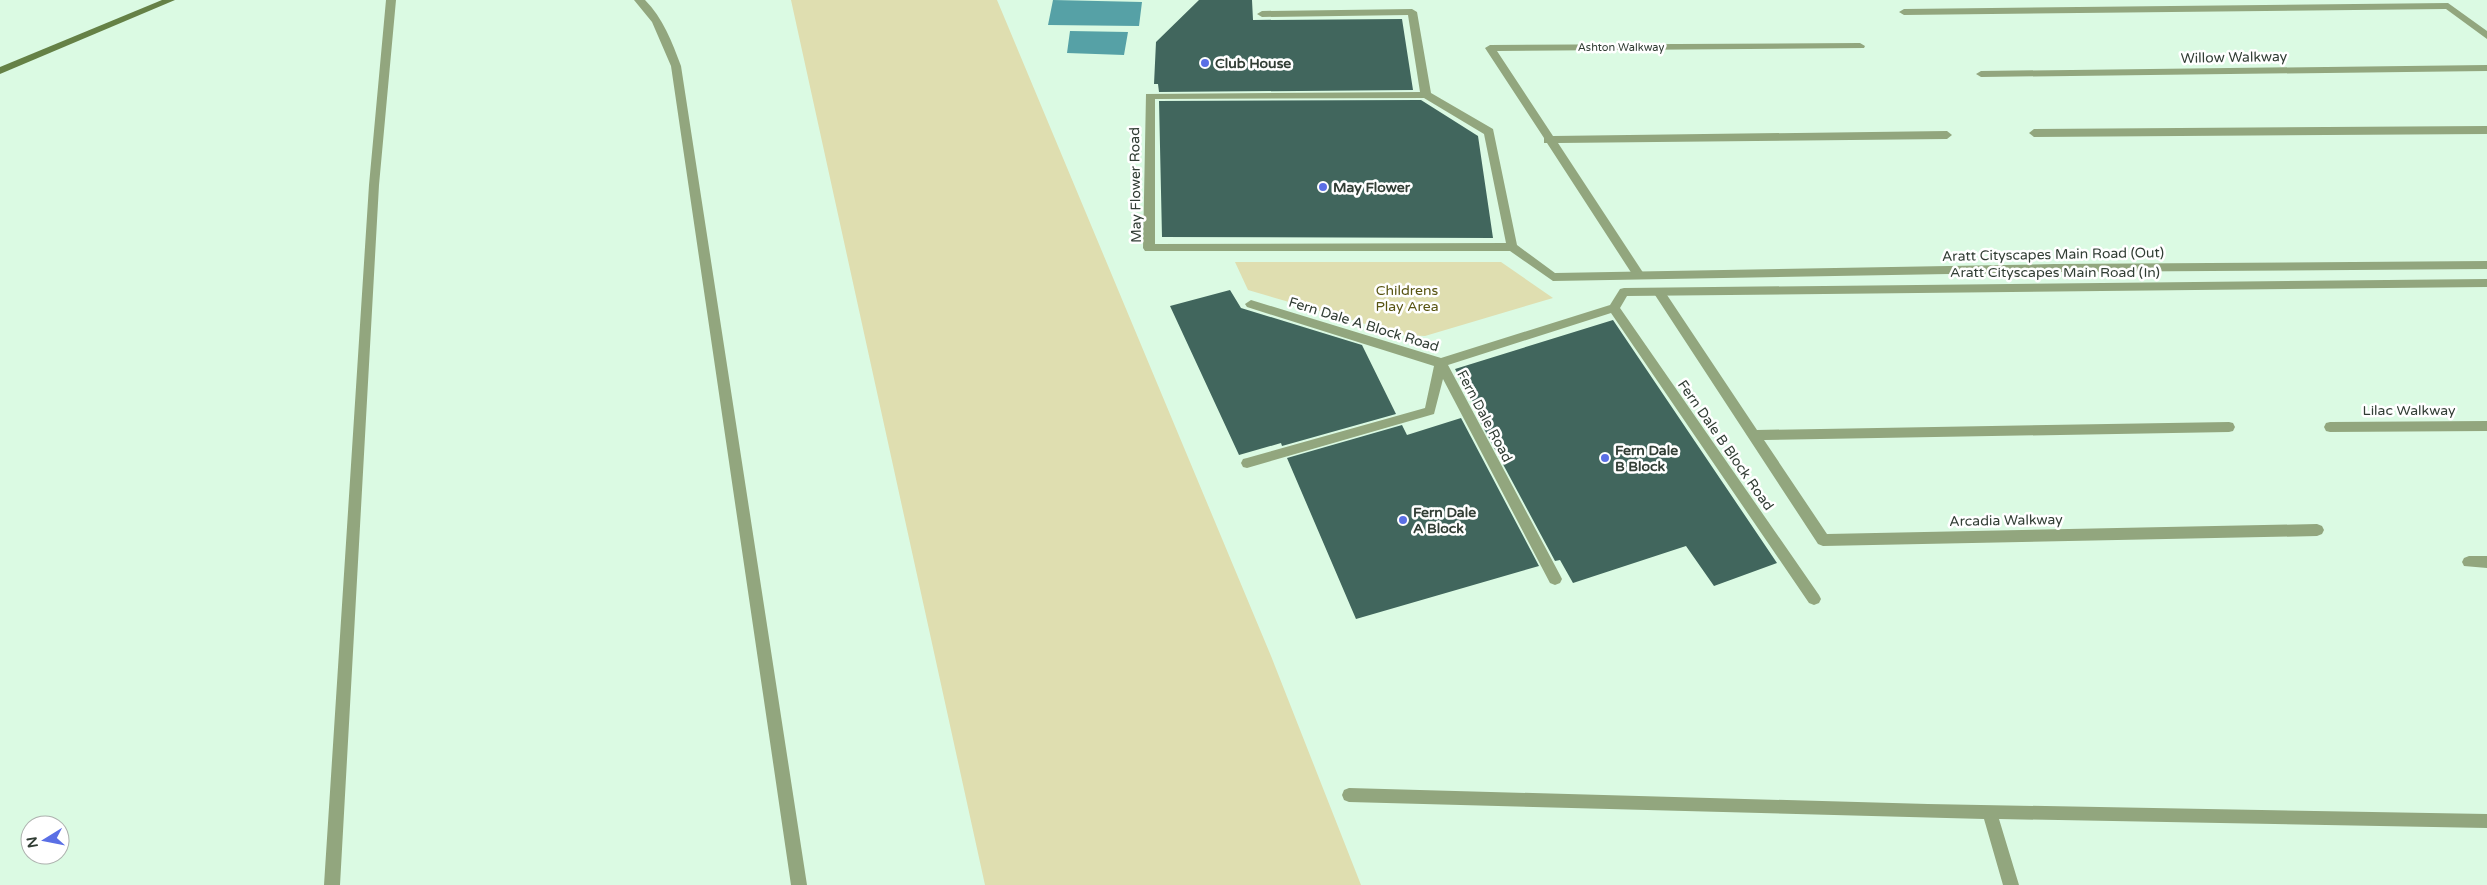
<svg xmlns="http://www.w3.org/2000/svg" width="2487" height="885" font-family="'Varela Round',sans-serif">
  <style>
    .green { fill: #dfdeb0 }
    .water { fill: #56a1a6 }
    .building { fill: #41665d }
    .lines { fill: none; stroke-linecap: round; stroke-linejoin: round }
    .pedestrian { fill: #92a67e; fill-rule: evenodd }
    .minor { fill: #92a67e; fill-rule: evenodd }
    .secondary { fill: #658146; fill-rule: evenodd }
    .poi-dot { fill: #5a6fe5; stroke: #fff; stroke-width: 2 }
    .labels { text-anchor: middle; stroke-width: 5; stroke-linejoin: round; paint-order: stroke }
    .far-street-label { font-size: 11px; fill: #313d34; stroke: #fff }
    .street-label { font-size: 14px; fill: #313d34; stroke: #fff }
    .poi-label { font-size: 14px; font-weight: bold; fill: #313d34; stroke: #fff; text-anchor: start }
    .park-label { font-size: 14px; fill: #585412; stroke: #fff }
  </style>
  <rect width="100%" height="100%" fill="#dbfae3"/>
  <path class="green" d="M 791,0 L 997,0 L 1271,656 L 1361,885 L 985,885 Z
    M 1235,262 L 1501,262 L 1553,298 L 1425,336 L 1403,335 L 1248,290 Z"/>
  <path class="water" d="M 1053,0 L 1142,2 L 1139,26 L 1048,25 Z
    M 1070,31 L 1128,32 L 1124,55 L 1067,53 Z"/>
  <path class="building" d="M 1199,0 L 1252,0 L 1253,20 L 1402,19 L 1413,90 L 1159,92 L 1158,84 L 1154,84 L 1156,42 Z
    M 1421,100 L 1478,136 L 1493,238 L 1162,237 L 1159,101 Z
    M 1230,290 L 1241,308 L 1362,345 L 1396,414 L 1282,446 L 1281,443 L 1239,455 L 1170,306 Z
    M 1613,320 L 1777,563 L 1714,586 L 1686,546 L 1573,583 L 1560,560 L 1555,561 L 1476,414 L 1479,413 L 1455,369 Z
    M 1461,418 L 1539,566 L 1356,619 L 1287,458 L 1402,425 L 1407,435 Z"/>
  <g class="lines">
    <path class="pedestrian" d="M 2448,3 L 2487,31 L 2487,39 L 2446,9 L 1904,15 L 1899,12 L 1904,9 Z
      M 1860,43 L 1865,46 L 1864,48 L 1497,51 L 1553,136 L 1947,131 L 1952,135 L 1947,139 L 1558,143 L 1642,271 L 1644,274 L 1642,277 L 1634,277 L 1547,143 L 1544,143 L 1544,138 L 1485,48 L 1490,45 Z
      M 2487,65 L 2487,71 L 1981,77 L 1976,74 L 1981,71 Z
      M 2487,126 L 2487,134 L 2034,137 L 2029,133 L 2034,129 Z
      M 1659,288 L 1663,289 L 1757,430 L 2229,422 L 2233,423 L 2235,427 L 2233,431 L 2229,432 L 1764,440 L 1827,534 L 2317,524 L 2322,526 L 2324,530 L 2322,534 L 2317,536 L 1823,546 L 1818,544 L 1655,295 L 1653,292 L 1655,289 Z
      M 2487,421 L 2487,431 L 2330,432 L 2326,431 L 2324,427 L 2326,423 L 2330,422 Z
      M 2469,556 L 2487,556 L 2487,568 L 2464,566 L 2462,562 L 2464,558 Z"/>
    <path class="minor" d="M 386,0 L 396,0 L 379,185 L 340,885 L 324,885 L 369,185 Z
      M 634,0 L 645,0 C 663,18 672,42 681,66 L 807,885 L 791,885 L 671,66 L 652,22 Z
      M 1412,9 L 1417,12 L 1431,93 L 1493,129 L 1517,245 L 1555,273 L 2055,264 L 2487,261 L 2487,269 L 2055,272 L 1553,281 L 1510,251 L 1145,251 L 1143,248 L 1146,94 L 1420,92 L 1408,15 L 1262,17 L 1257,14 L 1262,11 ZM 1424,98 L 1484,134 L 1506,243 L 1155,244 L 1155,99 Z
      M 2487,279 L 2487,287 L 1627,296 L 1620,308 L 1819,595 L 1821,599 L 1819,603 L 1814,605 L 1809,603 L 1611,313 L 1448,365 L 1560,575 L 1562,579 L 1560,583 L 1555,585 L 1550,583 L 1443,379 L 1434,414 L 1247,468 L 1243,467 L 1241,463 L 1243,459 L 1247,458 L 1425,408 L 1434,366 L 1247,307 L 1245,304 L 1251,300 L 1441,358 L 1610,305 L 1620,289 L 1624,288 Z
      M 1349,788 L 1928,804 L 2487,814 L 2487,828 L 1999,819 L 2019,885 L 2003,885 L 1984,819 L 1349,802 L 1344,800 L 1342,795 L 1344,790 Z"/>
    <path class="secondary" d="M 162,0 L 175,0 L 0,74 L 0,67 Z"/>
  </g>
  <g class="poi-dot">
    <circle cx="1205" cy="63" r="5"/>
    <circle cx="1323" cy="187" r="5"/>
    <circle cx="1605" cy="458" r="5"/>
    <circle cx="1403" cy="520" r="5"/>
  </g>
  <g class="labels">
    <g class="far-street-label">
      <text x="1621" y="51">Ashton Walkway</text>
    </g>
    <g class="street-label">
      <text transform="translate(2234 57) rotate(-1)" y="5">Willow Walkway</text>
      <text transform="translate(1135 185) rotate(-91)" y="5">May Flower Road</text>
      <text transform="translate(2053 254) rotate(-1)" y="5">Aratt Cityscapes Main Road (Out)</text>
      <text x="2055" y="277">Aratt Cityscapes Main Road (In)</text>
      <text transform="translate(1364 324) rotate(17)" y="5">Fern Dale A Block Road</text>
      <text x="2409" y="415">Lilac Walkway</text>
      <text transform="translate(1485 416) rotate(62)" y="5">Fern Dale Road</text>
      <text transform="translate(1726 445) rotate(55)" y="5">Fern Dale B Block Road</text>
      <text transform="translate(2006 520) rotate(-1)" y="5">Arcadia Walkway</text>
    </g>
    <g class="poi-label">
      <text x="1215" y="68">Club House</text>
      <text x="1333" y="192">May Flower</text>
      <text x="1615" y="455">Fern Dale<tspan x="1615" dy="16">B Block</tspan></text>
      <text x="1413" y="517">Fern Dale<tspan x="1413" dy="16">A Block</tspan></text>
    </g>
    <g class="park-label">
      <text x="1407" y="295">Childrens<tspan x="1407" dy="16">Play Area</tspan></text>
    </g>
  </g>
  <g transform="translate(45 840) rotate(260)"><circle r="24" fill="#ffffff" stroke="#adb1ae"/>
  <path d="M0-4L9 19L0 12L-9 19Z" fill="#5a6fe5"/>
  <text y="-8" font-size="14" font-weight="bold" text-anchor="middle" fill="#313d34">N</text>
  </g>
</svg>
